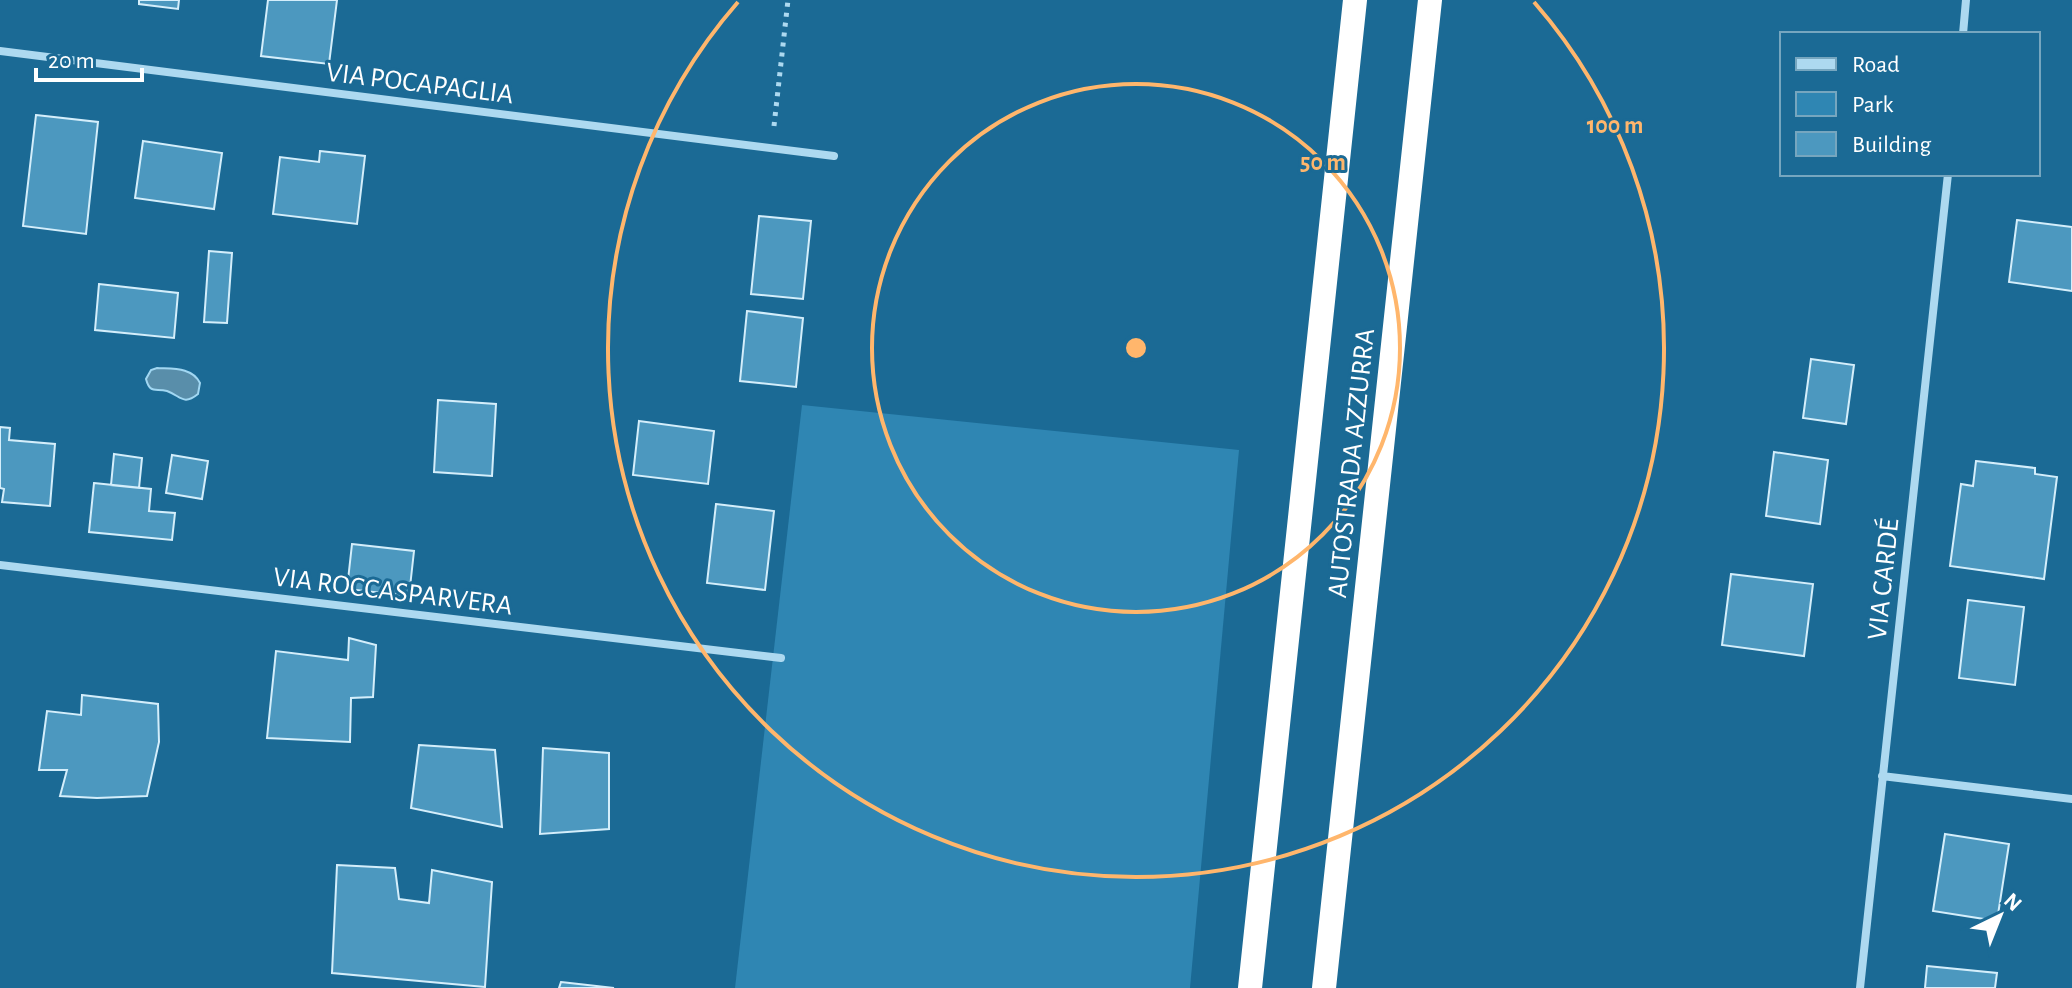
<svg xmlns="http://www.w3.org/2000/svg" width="2072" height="988" font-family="'Alegreya Sans',sans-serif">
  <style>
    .green { fill: #2f86b3 }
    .water { fill: #598eaa; stroke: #a1d7f2; stroke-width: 2 }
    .building { fill: #4c98bf; stroke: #d4eefb; stroke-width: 2 }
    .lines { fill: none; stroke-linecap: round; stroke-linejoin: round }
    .path { stroke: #add9f0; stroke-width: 5; stroke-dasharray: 4 6; stroke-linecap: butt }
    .minor { stroke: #add9f0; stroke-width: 8 }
    .motorway { stroke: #fff; stroke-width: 24 }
    .ring { fill: none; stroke: #ffb66c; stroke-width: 4 }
    .labels { text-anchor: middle; stroke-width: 6; stroke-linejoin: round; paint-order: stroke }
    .street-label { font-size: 28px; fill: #fff; stroke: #1b6a95 }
    .centre { fill: #ffb66c; stroke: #1b6a95; stroke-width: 4 }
    .ring-label { font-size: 24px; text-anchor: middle; font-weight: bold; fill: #ffb66c; stroke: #1b6a95; stroke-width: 6; stroke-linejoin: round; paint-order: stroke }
  </style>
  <rect width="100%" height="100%" fill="#1b6a95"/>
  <path class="green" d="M 802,405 L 1239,450 L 1190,988 L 735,988 Z"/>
  <path class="water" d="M 157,368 C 173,369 192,367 200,383 L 198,394 C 183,406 181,396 167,391 C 155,388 150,394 146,379 L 151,370 Z"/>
  <path class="building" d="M 139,0 L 179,0 L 178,9 L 139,4 Z
    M 268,0 L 337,0 L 329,64 L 261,56 Z
    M 36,115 L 98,122 L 86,234 L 23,226 Z
    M 143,141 L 222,153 L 214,209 L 135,198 Z
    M 320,151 L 365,156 L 357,224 L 273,214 L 280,157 L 319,162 Z
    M 759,216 L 811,221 L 803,299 L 751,294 Z
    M 2017,220 L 2072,227 L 2072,291 L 2009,282 Z
    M 209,251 L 232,253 L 227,323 L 204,322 Z
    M 99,284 L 178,293 L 174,338 L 95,330 Z
    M 747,311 L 803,318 L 796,387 L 740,381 Z
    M 1811,359 L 1854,365 L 1846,424 L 1803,418 Z
    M 438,400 L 496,404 L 492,476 L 434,472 Z
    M 639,421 L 714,431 L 708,484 L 633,475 Z
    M 0,427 L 10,428 L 9,440 L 55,444 L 50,506 L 2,502 L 4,489 L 0,488 Z
    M 1774,452 L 1828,460 L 1820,524 L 1766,516 Z
    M 114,454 L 142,458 L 139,488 L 111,485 Z
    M 172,455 L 208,461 L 202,499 L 166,493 Z
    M 1976,461 L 2035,468 L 2035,474 L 2057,477 L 2044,579 L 1950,566 L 1961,484 L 1973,486 Z
    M 94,483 L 151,489 L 149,511 L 175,513 L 172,540 L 89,532 Z
    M 716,504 L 774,511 L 765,590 L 707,583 Z
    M 352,544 L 414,551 L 409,596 L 347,589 Z
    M 1731,574 L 1813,584 L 1804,656 L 1722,645 Z
    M 1968,600 L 2024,607 L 2015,685 L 1959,678 Z
    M 349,638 L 376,645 L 373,697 L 351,698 L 350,742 L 267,738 L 276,651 L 348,660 Z
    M 82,695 L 158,704 L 159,742 L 147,796 L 97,798 L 60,796 L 67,770 L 39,770 L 47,711 L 81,715 Z
    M 419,745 L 495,750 L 502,827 L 411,808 Z
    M 543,748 L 609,753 L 609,829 L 540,834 Z
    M 1945,834 L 2009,844 L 1997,921 L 1933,911 Z
    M 337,865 L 395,868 L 399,899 L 429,903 L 432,870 L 492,882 L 485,987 L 332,973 Z
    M 1927,966 L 1997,973 L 1995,988 L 1925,988 Z
    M 561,982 L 614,988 L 559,988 Z"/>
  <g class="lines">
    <path class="path" d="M 774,126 L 788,0"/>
    <path class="minor" d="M 1963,34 L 1966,0
      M 0,51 L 834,156
      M 0,565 L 781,658
      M 1882,776 L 2072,799
      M 1860,988 L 1948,174"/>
    <path class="motorway" d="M 1250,988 L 1355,0
      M 1324,988 L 1430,0"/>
  </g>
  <g class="ring">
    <circle cx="1136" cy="348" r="264"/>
    <path d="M1534 2A528 528 0 1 1 738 2"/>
  </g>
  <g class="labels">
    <g class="street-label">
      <text transform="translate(420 82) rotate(7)" y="10">VIA POCAPAGLIA</text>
      <text transform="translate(1350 463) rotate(-84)" y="10">AUTOSTRADA AZZURRA</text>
      <text transform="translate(1882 579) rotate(-84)" y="10">VIA CARDÉ</text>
      <text transform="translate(393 590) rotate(7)" y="10">VIA ROCCASPARVERA</text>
    </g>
  </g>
  <circle cx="1136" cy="348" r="12" class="centre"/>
  <g class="ring-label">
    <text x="1615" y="133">100 m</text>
    <text x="1323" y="170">50 m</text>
  </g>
  <rect x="1780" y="32" width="260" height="144" fill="#1b6a95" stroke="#76a6bf" stroke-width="2"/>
  <rect x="1796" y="58" width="40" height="12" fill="#add9f0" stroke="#76a6bf" stroke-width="2"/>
  <text x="1852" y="72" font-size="24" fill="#ffffff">Road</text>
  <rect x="1796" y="92" width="40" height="24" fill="#2f86b3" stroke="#76a6bf" stroke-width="2"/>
  <text x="1852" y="112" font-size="24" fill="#ffffff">Park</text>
  <rect x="1796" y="132" width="40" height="24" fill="#4c98bf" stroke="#76a6bf" stroke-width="2"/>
  <text x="1852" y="152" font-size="24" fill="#ffffff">Building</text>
  <g transform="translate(2000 916) rotate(43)" stroke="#1b6a95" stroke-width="6" paint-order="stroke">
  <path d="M0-6L14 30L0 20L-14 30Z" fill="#ffffff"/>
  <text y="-12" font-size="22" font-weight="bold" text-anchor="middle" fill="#ffffff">N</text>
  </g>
  <path d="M36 68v12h106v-12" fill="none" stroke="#ffffff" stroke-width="4"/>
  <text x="48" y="68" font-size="24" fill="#ffffff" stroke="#1b6a95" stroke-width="6" paint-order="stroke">20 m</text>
</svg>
